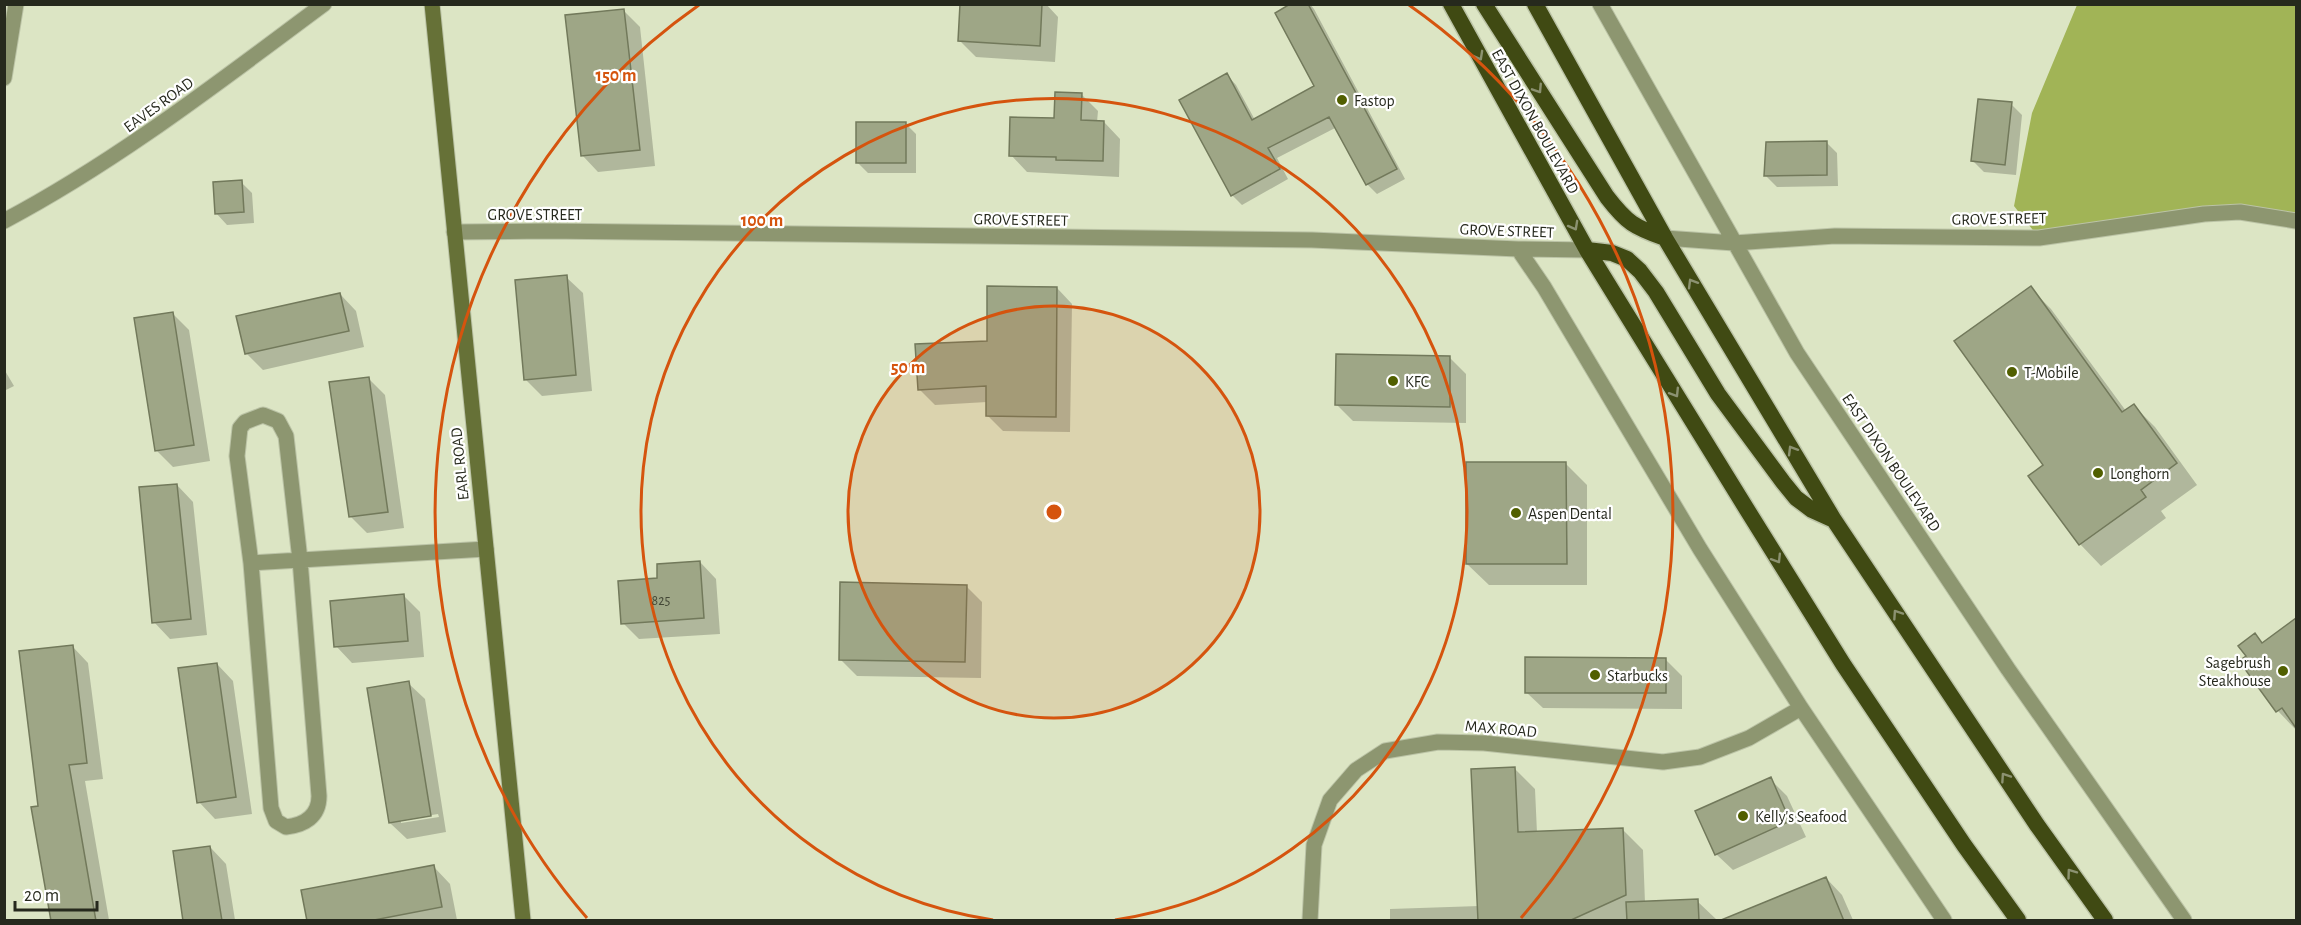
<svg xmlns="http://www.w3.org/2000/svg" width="2301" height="925" font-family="'Alegreya Sans',sans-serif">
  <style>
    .forest { fill: #a1b456 }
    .shadow { fill: #0003; fill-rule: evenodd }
    .building { fill: #9ea686; stroke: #72795b; stroke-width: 1.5 }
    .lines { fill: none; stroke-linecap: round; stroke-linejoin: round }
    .minor-casing { stroke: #bbc3a6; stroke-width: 17 }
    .tertiary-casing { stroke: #bbc3a6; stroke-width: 17 }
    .secondary-casing { stroke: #bbc3a6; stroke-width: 17 }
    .trunk-casing { stroke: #bbc3a6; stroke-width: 19 }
    .minor { stroke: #8d9670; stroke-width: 15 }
    .tertiary { stroke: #8d9670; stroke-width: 15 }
    .secondary { stroke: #667137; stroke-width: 15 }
    .trunk { stroke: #404a13; stroke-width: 16 }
    .oneway { stroke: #8c9271 }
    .ring { fill: none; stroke: #d5540e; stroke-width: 3 }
    .poi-dot { fill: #515f00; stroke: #fff; stroke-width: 2 }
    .labels { text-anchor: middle; stroke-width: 4.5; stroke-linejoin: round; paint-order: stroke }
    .number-label { font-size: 14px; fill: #444837 }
    .poi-label { font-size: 16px; fill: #26291d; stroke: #fff; text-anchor: start }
    .street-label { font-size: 16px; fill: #26291d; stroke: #fff }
    .centre { fill: #d5540e; stroke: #fff; stroke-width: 3 }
    .ring-label { font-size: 18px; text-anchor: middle; font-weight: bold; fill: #d5540e; stroke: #fff; stroke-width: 4.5; stroke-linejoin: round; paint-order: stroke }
  </style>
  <rect width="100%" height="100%" fill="#dce5c4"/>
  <path class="forest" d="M 2077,5 L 2296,5 L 2296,221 L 2240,212 L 2039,238 L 2014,206 L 2032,113 Z"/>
  <path class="shadow" d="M 962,4 L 1046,4 L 1058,17 L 1055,62 L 976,57 L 960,41 Z
    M 1293,4 L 1310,4 L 1314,9 L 1405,179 L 1377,194 L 1367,184 L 1337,127 L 1277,158 L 1288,179 L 1242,205 L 1232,195 L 1227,75 L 1236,85 L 1255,120 L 1316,87 Z
    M 623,10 L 640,27 L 655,166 L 598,172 L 582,155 Z
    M 1081,94 L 1098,111 L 1097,122 L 1104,122 L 1120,139 L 1119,177 L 1027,172 L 1011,155 L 1056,120 Z
    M 2011,104 L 2022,115 L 2016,175 L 1984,172 L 1973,161 Z
    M 905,123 L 916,134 L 916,173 L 868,173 L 857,162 Z
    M 1826,142 L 1837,153 L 1838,186 L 1777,187 L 1766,176 Z
    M 241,182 L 252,193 L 254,223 L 227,225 L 216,213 Z
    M 566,277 L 583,293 L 592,391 L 542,396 L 526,380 Z
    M 1057,288 L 1072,304 L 1070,432 L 1003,431 L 987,415 L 987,402 L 935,405 L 919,389 L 988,342 Z
    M 2030,288 L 2051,309 L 2126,411 L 2134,406 L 2155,427 L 2197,485 L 2161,511 L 2166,518 L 2101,566 L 2080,544 L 2030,476 L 2045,465 Z
    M 340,294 L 356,311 L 364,347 L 263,370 L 246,353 Z
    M 173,314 L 189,330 L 210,461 L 173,467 L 156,450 Z
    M 1450,358 L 1466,374 L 1466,423 L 1353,421 L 1337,405 Z
    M 4,369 L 14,386 L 4,391 Z
    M 368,378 L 385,395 L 404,528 L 367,533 L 350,516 Z
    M 1566,464 L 1587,485 L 1587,585 L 1489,585 L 1467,564 Z
    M 177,485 L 193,502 L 207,635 L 170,639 L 154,622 Z
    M 700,562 L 716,579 L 720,634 L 639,639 L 623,623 L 659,580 Z
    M 966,586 L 982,602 L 981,678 L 857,676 L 840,659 Z
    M 404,596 L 420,612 L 424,657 L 352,663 L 336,646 Z
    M 2296,620 L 2296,730 L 2278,711 L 2248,657 L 2255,635 L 2263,644 Z
    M 72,646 L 88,663 L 103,779 L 85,781 L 109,920 L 52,920 L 40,807 Z
    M 1666,660 L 1682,676 L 1682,709 L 1543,708 L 1526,692 Z
    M 217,664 L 233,681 L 252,814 L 215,819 L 199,802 Z
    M 408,683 L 425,699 L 446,832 L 407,839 L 390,823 ZM 438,814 L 439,817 L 401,823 L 401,820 Z
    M 1514,768 L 1535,789 L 1537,833 L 1622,829 L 1643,850 L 1645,903 L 1697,901 L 1717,920 L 1390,920 L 1390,909 L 1479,906 Z
    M 1770,779 L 1787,796 L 1806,837 L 1733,870 L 1716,854 Z
    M 210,847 L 226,864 L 235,920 L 185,920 Z
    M 434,867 L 450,884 L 457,920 L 309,920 Z
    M 1826,878 L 1842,895 L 1853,920 L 1724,920 Z"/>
  <path class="building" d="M 960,4 L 1042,4 L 1040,46 L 958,41 Z
    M 1290,4 L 1308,4 L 1397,169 L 1366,185 L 1329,117 L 1268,148 L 1280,169 L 1231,196 L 1179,100 L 1227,73 L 1252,120 L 1314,86 L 1275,13 Z
    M 624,9 L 640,150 L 581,156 L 565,15 Z
    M 1055,92 L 1082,93 L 1081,120 L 1104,121 L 1103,161 L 1056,160 L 1056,157 L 1009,156 L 1010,117 L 1054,118 Z
    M 1978,99 L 2012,102 L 2005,165 L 1971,161 Z
    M 856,122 L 906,122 L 906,163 L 856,163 Z
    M 1827,141 L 1827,175 L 1764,176 L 1766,142 Z
    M 242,180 L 244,212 L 215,214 L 213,182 Z
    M 567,275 L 576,375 L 524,380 L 515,280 Z
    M 987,286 L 1057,287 L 1056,417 L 986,416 L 986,386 L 918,390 L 915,344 L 987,341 Z
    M 2031,286 L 2122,412 L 2134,404 L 2177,463 L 2141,490 L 2146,497 L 2079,545 L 2028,476 L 2043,465 L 1954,341 Z
    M 340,293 L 349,331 L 245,354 L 236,316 Z
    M 173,312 L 194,445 L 155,451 L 134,318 Z
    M 1336,354 L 1450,356 L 1450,407 L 1335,405 Z
    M 369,377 L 388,512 L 349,517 L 329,382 Z
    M 1466,462 L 1566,462 L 1567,564 L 1466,564 Z
    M 177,484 L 191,619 L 152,623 L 139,487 Z
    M 700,561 L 704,618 L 621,624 L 618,581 L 657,578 L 657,564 Z
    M 840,582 L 967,585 L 965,662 L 839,660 Z
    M 404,594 L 408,641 L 334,647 L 330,601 Z
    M 2296,618 L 2296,728 L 2282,708 L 2276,712 L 2239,661 L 2246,656 L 2238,646 L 2255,633 L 2262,643 Z
    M 73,645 L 87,763 L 69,765 L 96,921 L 51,921 L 31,807 L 38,806 L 19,651 Z
    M 1525,657 L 1666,658 L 1666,693 L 1525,693 Z
    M 217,663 L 236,797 L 197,803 L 178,668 Z
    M 409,681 L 431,816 L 389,823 L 367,688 Z
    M 1515,767 L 1518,832 L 1623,828 L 1626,895 L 1569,921 L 1478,921 L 1471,769 Z
    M 1771,777 L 1790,821 L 1715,855 L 1695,811 Z
    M 210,846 L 222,921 L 183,921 L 173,851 Z
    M 434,865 L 442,907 L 369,921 L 307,921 L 301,890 Z
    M 1826,877 L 1844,921 L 1722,921 L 1721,920 Z
    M 1698,899 L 1699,921 L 1627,921 L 1626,902 Z"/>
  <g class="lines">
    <g class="minor-casing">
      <path id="minor" d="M 1600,4 L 1797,353 L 2008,669 L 2184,920
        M 4,78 L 16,4
        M 454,232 L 545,231 L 1312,240 L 1518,249 L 1587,250
        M 1665,238 L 1734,243 L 1835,236 L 2039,238 L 2204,214 L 2240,212 L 2296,221
        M 1518,249 L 1544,287 L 1700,549 L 1801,708 L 1944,920
        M 263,415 L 278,421 L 286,436 L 300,560 L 319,796 C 319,817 304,825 286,827 L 276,821 L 271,808 L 251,563 L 237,456 L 240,428 L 245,422 Z
        M 251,563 L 486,549
        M 1310,920 L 1314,845 L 1330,800 L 1356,770 L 1385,751 L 1438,742 L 1484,743 L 1663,762 L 1700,757 L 1749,738 L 1801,708"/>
    </g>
    <g class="tertiary-casing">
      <path id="tertiary" d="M 4,221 C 119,160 220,81 324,4"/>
    </g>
    <g class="secondary-casing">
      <path id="secondary" d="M 432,4 L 523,920"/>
    </g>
    <g class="trunk-casing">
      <path id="trunk" d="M 1451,4 L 1587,250 L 1746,508 L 1843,664 L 1964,845 L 2018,920
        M 1484,4 L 1607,197 C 1627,223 1634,227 1665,238
        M 1535,4 L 1665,238 L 1834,520 L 2037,825 L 2105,920
        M 1587,250 L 1612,253 L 1627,259 L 1640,271 L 1656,292 L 1718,394 L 1783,482 L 1796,498 L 1812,510 L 1834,520"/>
    </g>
    <use href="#minor" class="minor"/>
    <use href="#tertiary" class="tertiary"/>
    <use href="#secondary" class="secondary"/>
    <use href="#trunk" class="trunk"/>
  </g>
  <defs><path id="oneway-chevron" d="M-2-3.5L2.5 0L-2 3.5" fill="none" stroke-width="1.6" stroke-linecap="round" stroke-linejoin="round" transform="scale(1.5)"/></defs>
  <g class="oneway">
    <use href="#oneway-chevron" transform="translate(1479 56) rotate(61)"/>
    <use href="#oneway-chevron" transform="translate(1538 89) rotate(57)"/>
    <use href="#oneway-chevron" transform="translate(1574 226) rotate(61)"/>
    <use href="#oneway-chevron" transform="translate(1692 283) rotate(-121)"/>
    <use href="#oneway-chevron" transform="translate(1675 393) rotate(58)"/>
    <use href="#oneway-chevron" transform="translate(1792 450) rotate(-121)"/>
    <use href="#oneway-chevron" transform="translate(1777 559) rotate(58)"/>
    <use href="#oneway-chevron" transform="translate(1897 614) rotate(-124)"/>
    <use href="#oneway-chevron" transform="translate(2005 777) rotate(-124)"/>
    <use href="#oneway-chevron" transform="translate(2071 873) rotate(-126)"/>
  </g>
  <circle cx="1054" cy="512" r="206" fill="#d5540e" fill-opacity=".12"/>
  <g class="ring">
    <circle cx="1054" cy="512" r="206"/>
    <path d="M993 920A413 413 0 1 1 1115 920"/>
    <path d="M587 918A619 619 0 0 1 699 5M1409 5A619 619 0 0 1 1521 918"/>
  </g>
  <g class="poi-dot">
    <circle cx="1342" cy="100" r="6"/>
    <circle cx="2012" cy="372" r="6"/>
    <circle cx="1393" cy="381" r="6"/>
    <circle cx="2098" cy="473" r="6"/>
    <circle cx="1516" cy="513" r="6"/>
    <circle cx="2283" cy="671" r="6"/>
    <circle cx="1595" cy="675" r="6"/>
    <circle cx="1743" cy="816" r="6"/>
  </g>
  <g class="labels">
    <g class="number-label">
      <text x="661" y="605">825</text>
    </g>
    <g class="poi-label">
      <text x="1354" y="106">Fastop</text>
      <text x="2024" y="378">T-Mobile</text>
      <text x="1405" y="387">KFC</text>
      <text x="2110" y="479">Longhorn</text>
      <text x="1528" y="519">Aspen Dental</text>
      <text x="2271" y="668" text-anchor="end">Sagebrush<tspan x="2271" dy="18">Steakhouse</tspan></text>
      <text x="1607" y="681">Starbucks</text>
      <text x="1755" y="822">Kelly's Seafood</text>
    </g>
    <g class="street-label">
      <text transform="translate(158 104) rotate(-36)" y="6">EAVES ROAD</text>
      <text transform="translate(1536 121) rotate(61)" y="6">EAST DIXON BOULEVARD</text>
      <text x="535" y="220">GROVE STREET</text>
      <text transform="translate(1999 218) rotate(-1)" y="6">GROVE STREET</text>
      <text transform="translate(1021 219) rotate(1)" y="6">GROVE STREET</text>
      <text transform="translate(1507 230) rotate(2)" y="6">GROVE STREET</text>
      <text transform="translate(1892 462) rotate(56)" y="6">EAST DIXON BOULEVARD</text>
      <text transform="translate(459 464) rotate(-96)" y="6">EARL ROAD</text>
      <text transform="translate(1501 728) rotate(5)" y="6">MAX ROAD</text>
    </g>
  </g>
  <circle cx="1054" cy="512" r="9" class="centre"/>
  <g class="ring-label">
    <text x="616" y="81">150 m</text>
    <text x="762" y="226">100 m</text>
    <text x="908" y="373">50 m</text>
  </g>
  <rect width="2301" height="925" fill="none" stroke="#26291d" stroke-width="12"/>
  <path d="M15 901v9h82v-9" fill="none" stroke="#26291d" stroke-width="3"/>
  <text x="24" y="901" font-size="18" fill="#26291d" stroke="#ffffff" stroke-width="4.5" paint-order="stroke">20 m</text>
</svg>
